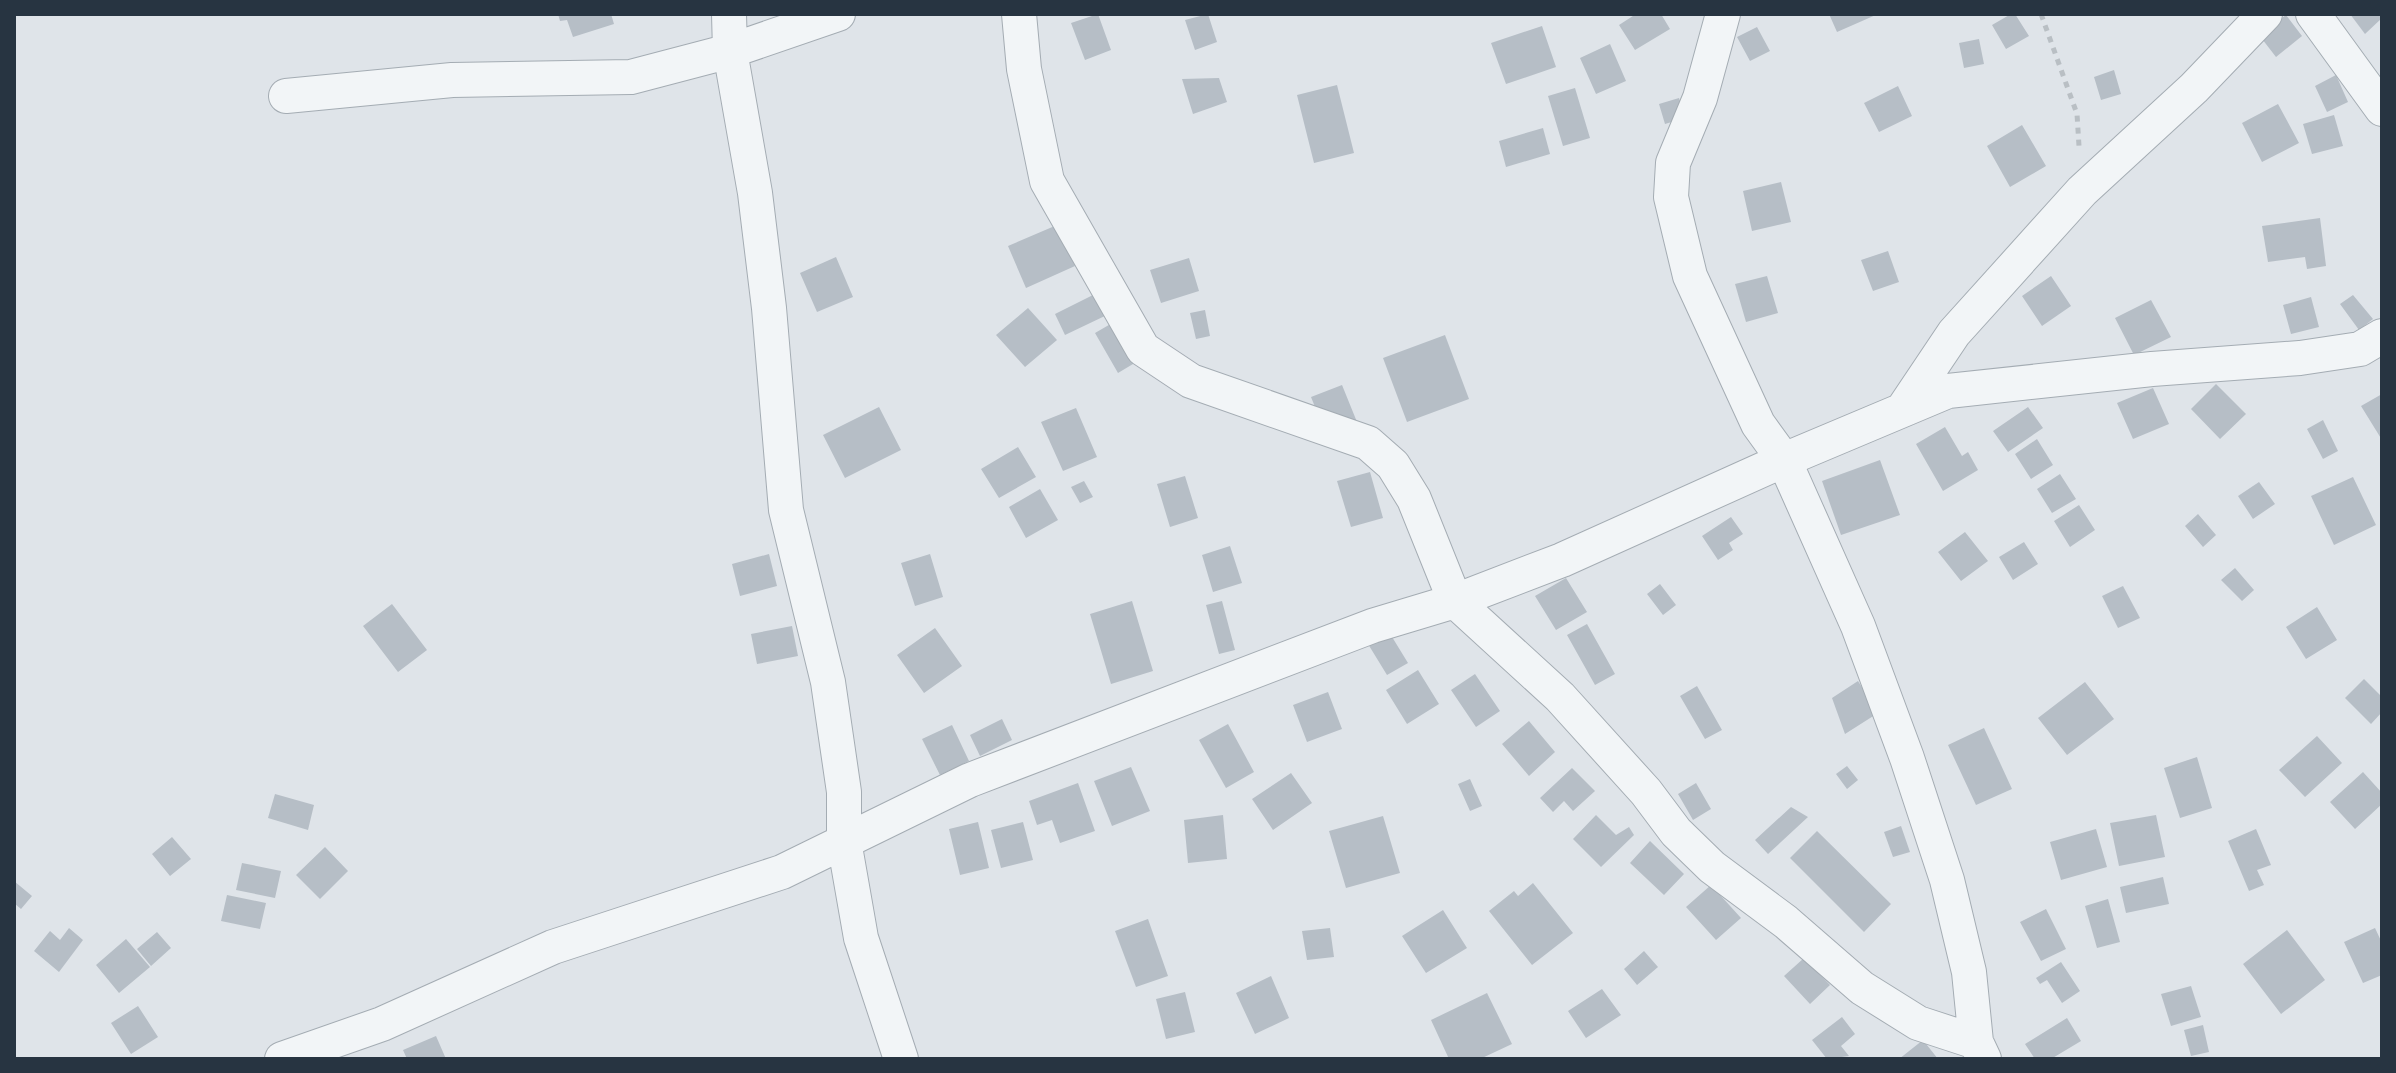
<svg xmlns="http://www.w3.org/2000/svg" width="2396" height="1073" font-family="'Titillium Web',sans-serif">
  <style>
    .building { fill: #b6bec6 }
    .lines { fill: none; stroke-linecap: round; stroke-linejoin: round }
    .minor-casing { stroke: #a4acb3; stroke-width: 36 }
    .path { stroke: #b9bfc4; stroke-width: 5; stroke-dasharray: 6 6; stroke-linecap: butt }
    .minor { stroke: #f2f5f7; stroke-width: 34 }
  </style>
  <rect width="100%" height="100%" fill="#dfe4e9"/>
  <path class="building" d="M 558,14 L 611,14 L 614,24 L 573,37 L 567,20 L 560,21 Z
    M 1098,14 L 1111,50 L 1085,60 L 1071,23 Z
    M 1208,14 L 1217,42 L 1195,50 L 1185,20 Z
    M 1636,14 L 1661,14 L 1670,29 L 1635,50 L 1619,25 Z
    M 1829,14 L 1878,14 L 1837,32 Z
    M 2011,14 L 2015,14 L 2029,36 L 2006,49 L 1992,25 Z
    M 2350,14 L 2382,14 L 2382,18 L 2365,34 Z
    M 2286,15 L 2302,36 L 2276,57 L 2259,35 Z
    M 1542,26 L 1556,67 L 1506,84 L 1491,43 Z
    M 1757,27 L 1770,51 L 1750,61 L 1737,37 Z
    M 1979,39 L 1984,64 L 1964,68 L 1959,43 Z
    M 1610,44 L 1626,81 L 1596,94 L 1580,58 Z
    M 2114,70 L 2121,94 L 2101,100 L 2094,77 Z
    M 2336,75 L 2348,102 L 2327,112 L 2315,86 Z
    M 1219,78 L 1227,102 L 1193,114 L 1182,79 Z
    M 1337,85 L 1354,153 L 1314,163 L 1297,95 Z
    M 1898,86 L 1912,116 L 1879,132 L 1864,103 Z
    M 1575,88 L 1590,138 L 1563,146 L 1548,96 Z
    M 1679,98 L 1685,118 L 1665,124 L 1659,104 Z
    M 2278,104 L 2299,143 L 2262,162 L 2242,123 Z
    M 2334,115 L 2343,146 L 2312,154 L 2303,124 Z
    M 2022,125 L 2046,166 L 2010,187 L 1987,146 Z
    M 1543,128 L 1550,154 L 1506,167 L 1499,141 Z
    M 1781,182 L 1791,222 L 1752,231 L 1743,191 Z
    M 2320,218 L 2326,266 L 2307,269 L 2305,257 L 2268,262 L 2262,226 Z
    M 1057,225 L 1075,266 L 1026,288 L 1008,246 Z
    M 1888,251 L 1899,282 L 1873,291 L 1861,260 Z
    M 836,257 L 853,297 L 817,312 L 800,273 Z
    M 1189,258 L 1199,291 L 1161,303 L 1150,270 Z
    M 1767,276 L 1778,313 L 1746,322 L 1735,284 Z
    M 2051,276 L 2071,306 L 2042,326 L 2022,296 Z
    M 1099,292 L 1109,314 L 1065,335 L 1055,314 Z
    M 2353,295 L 2373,319 L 2359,330 L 2340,304 Z
    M 2311,297 L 2319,327 L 2291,334 L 2283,305 Z
    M 2151,300 L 2171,337 L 2134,355 L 2115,318 Z
    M 1028,308 L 1057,340 L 1025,367 L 996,335 Z
    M 1205,310 L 1210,336 L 1196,339 L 1190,313 Z
    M 1114,322 L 1138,361 L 1118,373 L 1095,333 Z
    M 1445,335 L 1469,399 L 1407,422 L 1383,358 Z
    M 2216,384 L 2246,414 L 2220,439 L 2191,409 Z
    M 1342,385 L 1357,422 L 1326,434 L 1311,397 Z
    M 2153,388 L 2169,424 L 2133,439 L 2117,403 Z
    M 2382,394 L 2382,440 L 2361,406 Z
    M 879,407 L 901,450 L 845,478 L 823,435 Z
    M 2028,407 L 2043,428 L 2008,452 L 1993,431 Z
    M 1076,408 L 1097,457 L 1063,471 L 1041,422 Z
    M 2323,420 L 2338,451 L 2323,459 L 2307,429 Z
    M 1945,427 L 1962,456 L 1968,452 L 1978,470 L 1943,491 L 1916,444 Z
    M 2037,439 L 2053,465 L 2031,479 L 2015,454 Z
    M 1018,447 L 1036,477 L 999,498 L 981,469 Z
    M 1880,460 L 1900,515 L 1841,535 L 1822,481 Z
    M 1370,472 L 1383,518 L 1351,527 L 1337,481 Z
    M 2060,474 L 2076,499 L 2052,513 L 2037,489 Z
    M 1185,476 L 1198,518 L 1170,527 L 1157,484 Z
    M 2353,477 L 2376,525 L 2334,545 L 2311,496 Z
    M 1084,481 L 1093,497 L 1080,503 L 1071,487 Z
    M 2259,482 L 2275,504 L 2253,519 L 2238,496 Z
    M 1040,489 L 1058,520 L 1026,538 L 1009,507 Z
    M 2079,505 L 2095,530 L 2070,547 L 2054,521 Z
    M 2198,514 L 2216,535 L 2203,547 L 2185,526 Z
    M 1731,517 L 1743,534 L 1729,543 L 1733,550 L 1718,560 L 1702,536 Z
    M 1965,532 L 1988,561 L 1961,581 L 1938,552 Z
    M 2024,542 L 2038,564 L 2013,580 L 1999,557 Z
    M 1230,546 L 1242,583 L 1213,592 L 1202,555 Z
    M 769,554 L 777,586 L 740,596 L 732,564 Z
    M 930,554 L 943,597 L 915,606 L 901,563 Z
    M 2235,568 L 2254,590 L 2242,601 L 2221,580 Z
    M 1566,578 L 1587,612 L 1556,630 L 1535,596 Z
    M 1660,584 L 1676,605 L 1663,615 L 1647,594 Z
    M 2123,586 L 2140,618 L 2118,628 L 2102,596 Z
    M 1132,601 L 1153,671 L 1111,684 L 1090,614 Z
    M 1222,601 L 1235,650 L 1219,654 L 1206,605 Z
    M 392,604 L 427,650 L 398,672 L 363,626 Z
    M 2317,607 L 2337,640 L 2306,659 L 2286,627 Z
    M 1587,624 L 1615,674 L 1595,685 L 1567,635 Z
    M 792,626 L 798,656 L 757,664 L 751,634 Z
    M 935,628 L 962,666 L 924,693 L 897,655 Z
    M 1389,632 L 1408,663 L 1387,675 L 1368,644 Z
    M 1418,670 L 1439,704 L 1407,724 L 1386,690 Z
    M 1475,674 L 1500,711 L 1476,727 L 1451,690 Z
    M 2364,679 L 2382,697 L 2382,712 L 2371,724 L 2345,698 Z
    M 1858,681 L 1878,713 L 1845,734 L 1832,698 Z
    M 2085,682 L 2114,719 L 2067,755 L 2038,718 Z
    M 1697,686 L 1722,730 L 1705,739 L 1680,696 Z
    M 1328,692 L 1342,729 L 1307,742 L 1293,705 Z
    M 1002,719 L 1012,740 L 980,756 L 970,735 Z
    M 1529,721 L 1555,752 L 1529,776 L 1502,744 Z
    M 1228,724 L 1254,772 L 1226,788 L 1199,740 Z
    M 952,725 L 969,761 L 940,775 L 922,739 Z
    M 1984,728 L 2012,789 L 1976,805 L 1948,745 Z
    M 2317,736 L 2342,763 L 2305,797 L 2279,770 Z
    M 2197,757 L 2212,808 L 2180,818 L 2164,768 Z
    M 1847,766 L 1858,780 L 1847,789 L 1836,774 Z
    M 1131,767 L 1150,811 L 1112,826 L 1094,781 Z
    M 1572,768 L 1595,791 L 1573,811 L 1564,801 L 1553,812 L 1540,798 Z
    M 2363,772 L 2382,793 L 2382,804 L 2355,829 L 2330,802 Z
    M 1291,773 L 1312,803 L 1273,830 L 1252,799 Z
    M 1470,779 L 1482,806 L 1470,811 L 1458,784 Z
    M 1078,783 L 1095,831 L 1060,843 L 1052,820 L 1037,825 L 1029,801 Z
    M 1696,783 L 1711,809 L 1693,820 L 1678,794 Z
    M 275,794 L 314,805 L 308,830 L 268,818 Z
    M 1791,807 L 1808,817 L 1768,854 L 1755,840 Z
    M 1223,815 L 1227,859 L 1188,863 L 1184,820 Z
    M 1596,815 L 1616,835 L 1629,827 L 1634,835 L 1601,867 L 1573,839 Z
    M 2156,815 L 2165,857 L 2119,866 L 2110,823 Z
    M 1383,816 L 1400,873 L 1346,888 L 1329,831 Z
    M 978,822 L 989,868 L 960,875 L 949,829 Z
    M 1023,822 L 1033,860 L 1001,868 L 991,830 Z
    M 1901,826 L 1910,852 L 1893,857 L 1884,832 Z
    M 2096,829 L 2107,867 L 2061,880 L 2050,842 Z
    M 2256,829 L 2271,865 L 2257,870 L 2264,885 L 2249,891 L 2228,841 Z
    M 1817,831 L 1891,904 L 1864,932 L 1790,858 Z
    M 172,837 L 191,859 L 170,876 L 152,854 Z
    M 1650,841 L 1684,874 L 1664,895 L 1630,863 Z
    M 325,847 L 348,871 L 320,899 L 296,875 Z
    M 242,863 L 281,871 L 275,898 L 236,890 Z
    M 2163,877 L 2169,904 L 2126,913 L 2120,887 Z
    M 14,881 L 32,896 L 21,909 L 14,903 Z
    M 1533,883 L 1573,933 L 1532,965 L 1489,911 L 1514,891 L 1518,896 Z
    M 1711,885 L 1741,918 L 1716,940 L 1686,907 Z
    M 227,895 L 266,903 L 260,929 L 221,921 Z
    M 2108,899 L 2120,942 L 2097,948 L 2085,906 Z
    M 2046,909 L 2066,949 L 2041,961 L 2020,922 Z
    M 1443,910 L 1467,948 L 1426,973 L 1402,936 Z
    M 1148,919 L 1168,976 L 1136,987 L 1115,931 Z
    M 69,928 L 83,940 L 59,972 L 34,951 L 50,931 L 60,940 Z
    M 1330,928 L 1334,957 L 1307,960 L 1302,931 Z
    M 2375,928 L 2382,943 L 2382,975 L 2363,983 L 2344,942 Z
    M 2287,930 L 2325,980 L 2281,1014 L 2243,964 Z
    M 157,932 L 171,948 L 151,966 L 137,949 Z
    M 126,939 L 150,967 L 119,993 L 96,965 Z
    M 1644,951 L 1658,967 L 1637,985 L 1624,969 Z
    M 1804,958 L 1830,985 L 1810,1004 L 1784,976 Z
    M 2061,962 L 2080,991 L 2062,1003 L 2047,980 L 2040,984 L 2036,978 Z
    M 1271,976 L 1289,1018 L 1255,1034 L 1236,993 Z
    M 2191,986 L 2201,1017 L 2171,1026 L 2161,994 Z
    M 1602,989 L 1621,1015 L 1586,1038 L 1568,1011 Z
    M 1185,992 L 1195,1032 L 1166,1039 L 1156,999 Z
    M 1487,993 L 1512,1044 L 1480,1059 L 1449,1059 L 1431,1020 Z
    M 138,1006 L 158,1037 L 131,1054 L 111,1023 Z
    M 1842,1017 L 1855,1034 L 1841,1046 L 1849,1056 L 1827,1059 L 1812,1040 Z
    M 2067,1018 L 2081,1041 L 2051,1059 L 2035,1059 L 2025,1044 Z
    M 2203,1025 L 2209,1052 L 2191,1056 L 2184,1030 Z
    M 436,1036 L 446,1059 L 407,1059 L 403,1050 Z
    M 1923,1040 L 1938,1059 L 1899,1059 Z"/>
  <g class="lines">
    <g class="minor-casing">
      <path id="minor" d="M 729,14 L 730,51 L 755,193 L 769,308 L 786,510 L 828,682 L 844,792 L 844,841 L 861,938 L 901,1059
        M 1019,14 L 1024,69 L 1047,181 L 1143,349 L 1191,381 L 1368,443 L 1393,465 L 1414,499 L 1455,601 L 1560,697 L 1646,792 L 1676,832 L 1712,867 L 1786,922 L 1862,988 L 1918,1023 L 1976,1042
        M 1723,14 L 1700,98 L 1673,163 L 1671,197 L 1690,276 L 1758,424 L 1784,460 L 1858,626 L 1907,758 L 1947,880 L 1969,972 L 1976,1042 L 1984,1059
        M 2313,14 L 2382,109
        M 286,96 L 452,80 L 631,77 L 730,51 L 838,14
        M 1903,409 L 1954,333 L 2082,191 L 2194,88 L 2265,14
        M 282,1059 L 382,1024 L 553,947 L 782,872 L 970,780 L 1372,626 L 1455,601 L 1562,560 L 1784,460 L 1948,391 L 2152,369 L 2300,358 L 2360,349 L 2382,336"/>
    </g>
    <path class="path" d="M 2041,14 L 2077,114 L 2079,146"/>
    <use href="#minor" class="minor"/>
  </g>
  <rect width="2396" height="1073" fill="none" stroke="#273441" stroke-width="32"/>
</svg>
